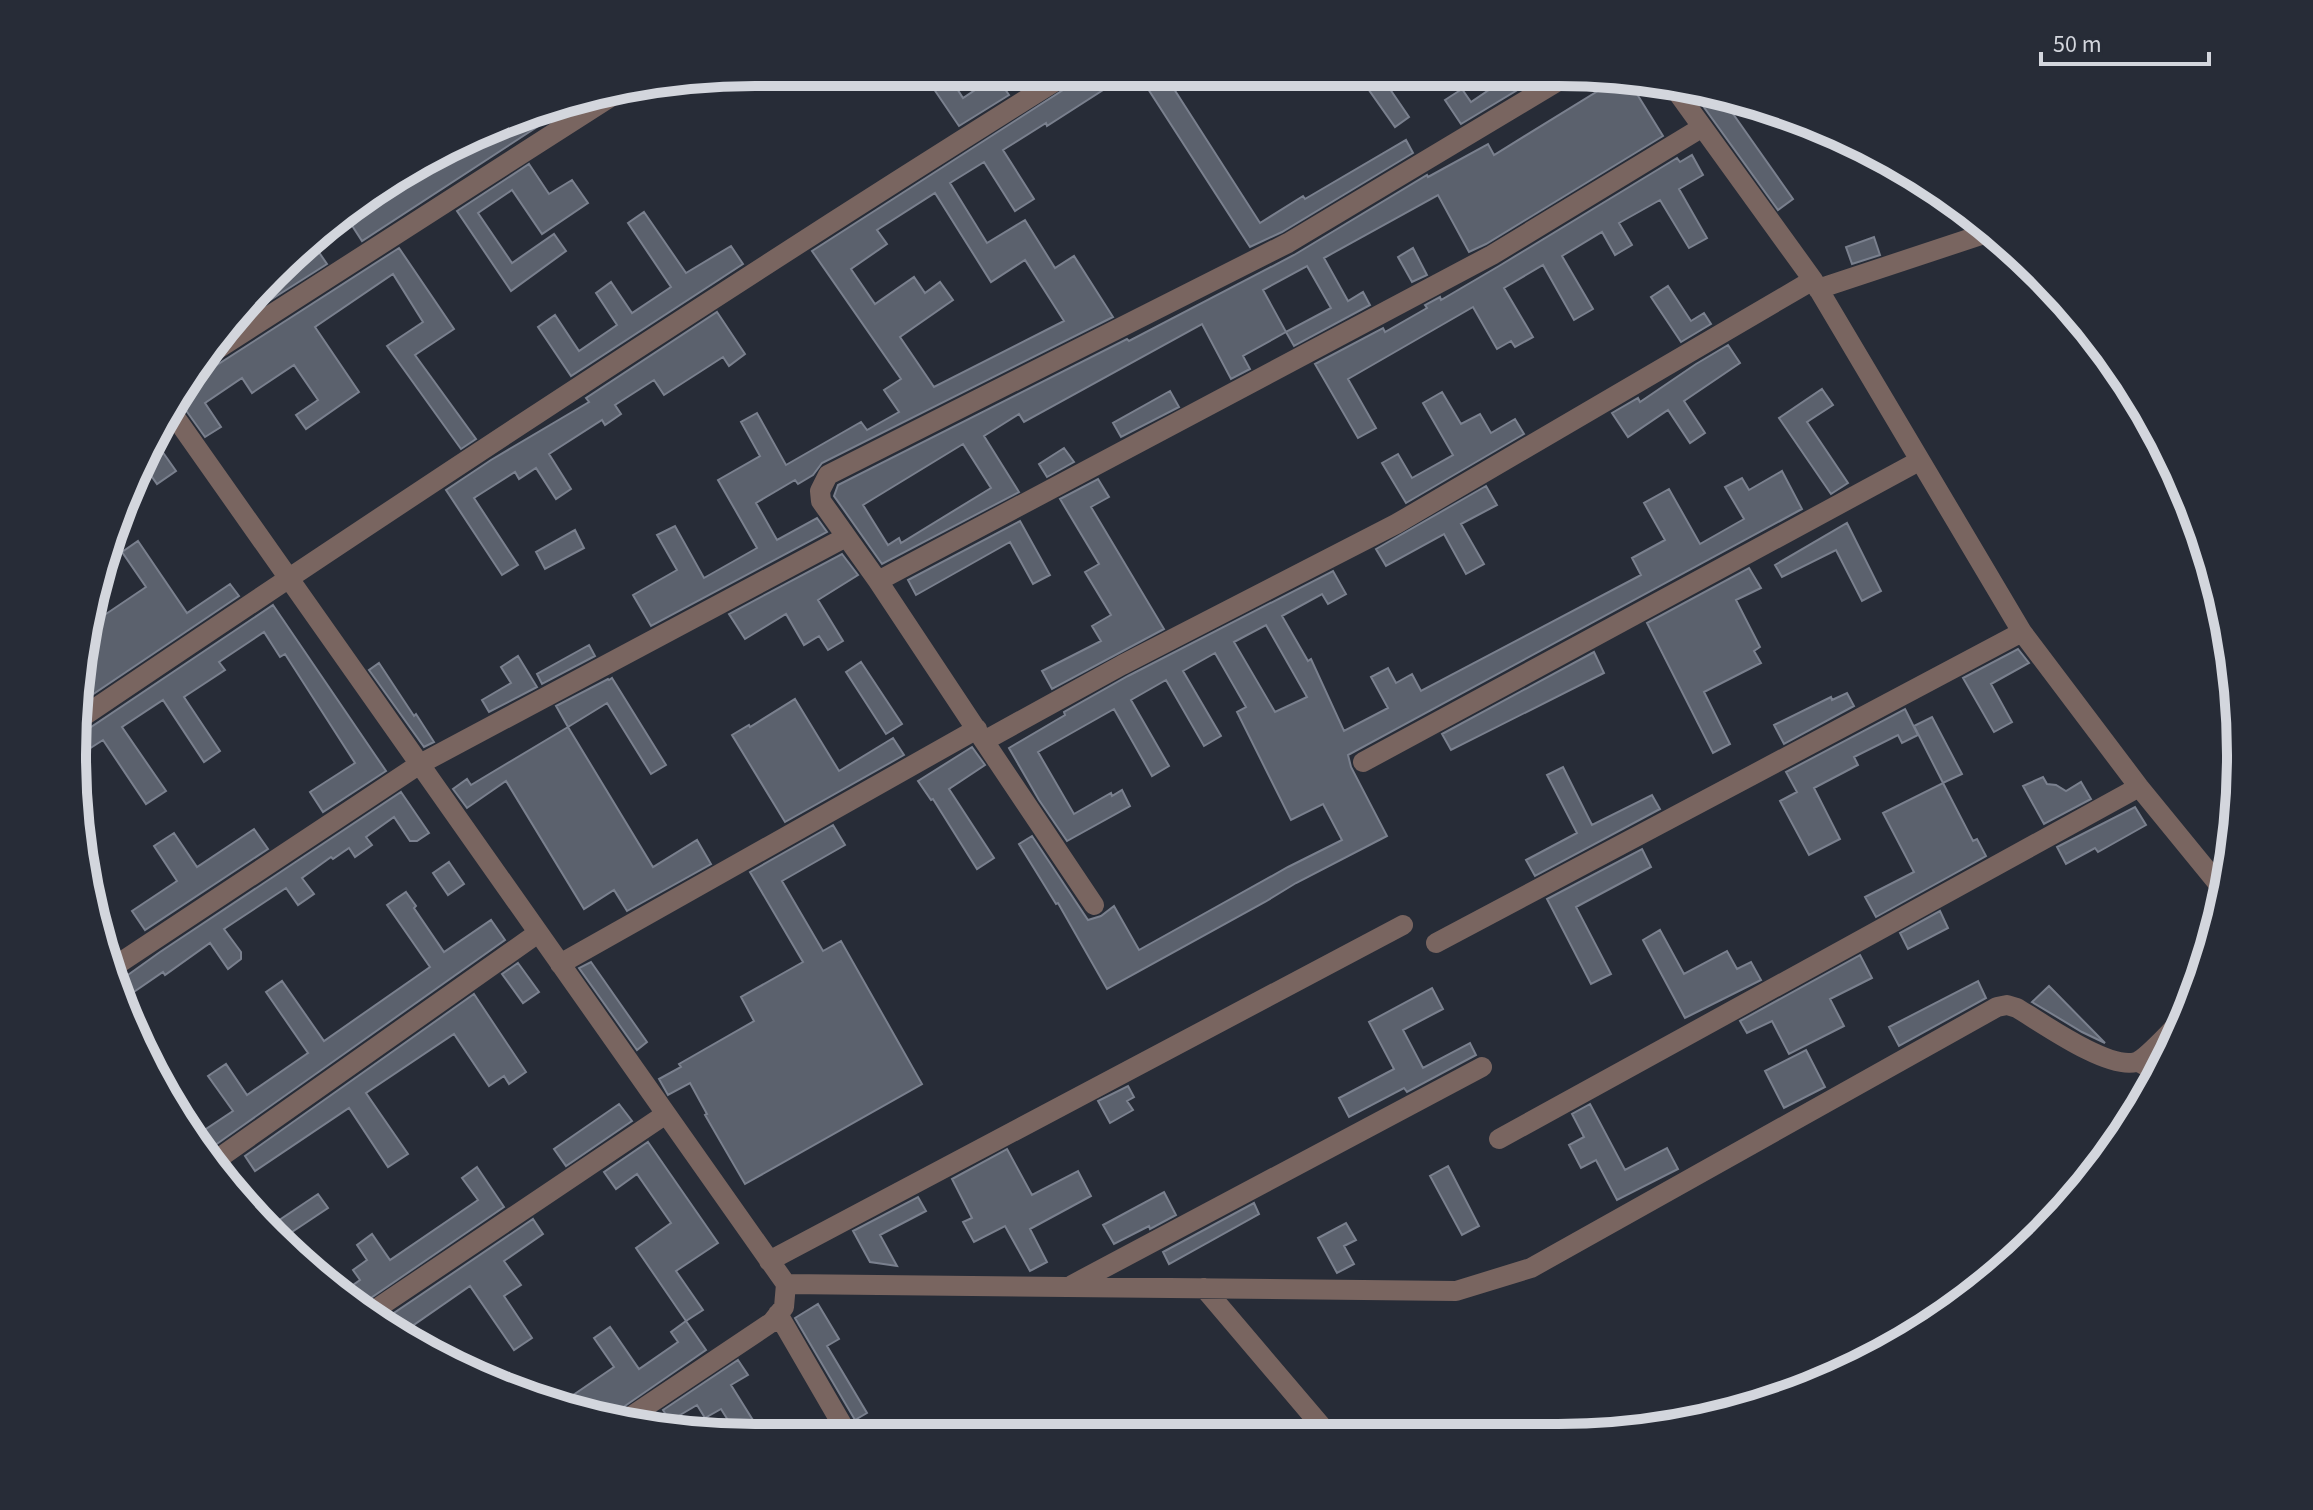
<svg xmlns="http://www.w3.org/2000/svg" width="2313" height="1510" font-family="'Source Sans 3',sans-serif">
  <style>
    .building { fill: #5b616d; stroke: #7a808e; stroke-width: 2; fill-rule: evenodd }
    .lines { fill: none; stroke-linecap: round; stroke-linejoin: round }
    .minor { stroke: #796560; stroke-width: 20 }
    .rim { fill: none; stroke: #d3d6dd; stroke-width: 10 }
  </style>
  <rect width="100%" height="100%" fill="#272c37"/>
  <path class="building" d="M 923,73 L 947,73 L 963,98 L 996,76 L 1009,95 L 959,126 Z
    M 1088,74 L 1128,74 L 1047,126 L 1046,123 L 1003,150 L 1034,199 L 1015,211 L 984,162 L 950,183 L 987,243 L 1025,220 L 1055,268 L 1074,256 L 1113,317 L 822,463 L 813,475 L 798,484 L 795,480 L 756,503 L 777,540 L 817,518 L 827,532 L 651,626 L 633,595 L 677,570 L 657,535 L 675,526 L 704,578 L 757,548 L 718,480 L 760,456 L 741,422 L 757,413 L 786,465 L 861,422 L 867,430 L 899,412 L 884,390 L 901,379 L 812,251 ZM 935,193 L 991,282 L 1025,260 L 1064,321 L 934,387 L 900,337 L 953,300 L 940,282 L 925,293 L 914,277 L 875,304 L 851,269 L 887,244 L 877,230 Z
    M 1139,75 L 1165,75 L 1260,223 L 1303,196 L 1305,199 L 1406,140 L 1413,153 L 1282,232 L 1250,247 Z
    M 1359,76 L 1381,76 L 1409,117 L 1395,127 Z
    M 1508,77 L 1539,77 L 1461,124 L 1445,100 L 1462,89 L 1471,102 Z
    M 1619,78 L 1627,78 L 1663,136 L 1486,244 L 1469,252 L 1438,195 L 1324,258 L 1348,301 L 1363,292 L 1370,305 L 1294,346 L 1286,332 L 1243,356 L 1250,369 L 1231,379 L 1202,324 L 1024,422 L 1019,414 L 984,436 L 1019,492 L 882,564 L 834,496 L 838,485 L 1127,339 L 1129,341 L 1294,255 L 1427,175 L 1428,177 L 1488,144 L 1494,155 ZM 1307,266 L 1331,308 L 1286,332 L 1263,290 ZM 963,444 L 991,488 L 901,543 L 899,538 L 888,545 L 863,505 Z
    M 1693,92 L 1724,101 L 1793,199 L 1778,210 Z
    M 577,101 L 362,241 L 351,224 L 372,210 L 366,200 L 412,169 L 440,155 L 445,162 L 487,135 L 485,133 L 536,108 Z
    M 1692,155 L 1703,175 L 1679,189 L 1707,238 L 1689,248 L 1660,200 L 1619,223 L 1632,245 L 1615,255 L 1602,232 L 1562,256 L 1593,309 L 1574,320 L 1543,265 L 1504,288 L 1533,337 L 1515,347 L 1511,341 L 1497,349 L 1473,307 L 1348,379 L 1376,428 L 1358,438 L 1315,364 L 1383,328 L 1385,332 L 1427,308 L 1425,305 L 1440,297 L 1441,300 L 1499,266 L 1677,158 L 1680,162 Z
    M 529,164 L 549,194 L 572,180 L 588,203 L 542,234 L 512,190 L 478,213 L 512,263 L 554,234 L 566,251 L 511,291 L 457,211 Z
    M 644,212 L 686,273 L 731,246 L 743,264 L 571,376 L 538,327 L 555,315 L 579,351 L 617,325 L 596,293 L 611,282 L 632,313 L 671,287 L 628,223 Z
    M 1874,237 L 1880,255 L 1852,264 L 1846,247 Z
    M 314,245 L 327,264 L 223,330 Z
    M 399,248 L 454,329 L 415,355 L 476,439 L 461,449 L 387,346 L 423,322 L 393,274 L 315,327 L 359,392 L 306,429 L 296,415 L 318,400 L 294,365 L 252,393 L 242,378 L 205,403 L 221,427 L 205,437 L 180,402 L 196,371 L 209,370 Z
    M 1413,248 L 1427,275 L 1412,282 L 1398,257 Z
    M 1668,286 L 1691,321 L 1704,313 L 1711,324 L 1681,342 L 1651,297 Z
    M 717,312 L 745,354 L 729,366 L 723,357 L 664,395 L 654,380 L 615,405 L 621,414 L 605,425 L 602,420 L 549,454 L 571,489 L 556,499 L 536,468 L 519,479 L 515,472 L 474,498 L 518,565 L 502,575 L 446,490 L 491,460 L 589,402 L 586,398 Z
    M 1728,345 L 1740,363 L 1684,401 L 1705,433 L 1690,443 L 1668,410 L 1628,437 L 1612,413 L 1638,398 L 1640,402 L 1696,364 Z
    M 1822,389 L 1833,405 L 1807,422 L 1848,483 L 1831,494 L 1779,418 Z
    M 1170,391 L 1179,407 L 1121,437 L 1113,423 Z
    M 1442,392 L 1461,424 L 1480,414 L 1491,433 L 1515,419 L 1524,434 L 1406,503 L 1382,463 L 1398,454 L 1412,478 L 1453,455 L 1423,403 Z
    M 157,444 L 176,471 L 157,484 L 145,467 Z
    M 1064,448 L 1074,462 L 1047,477 L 1039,464 Z
    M 1782,471 L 1802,509 L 1348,755 L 1351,767 L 1387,836 L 1296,883 L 1265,902 L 1107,989 L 1058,903 L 1056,904 L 1019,844 L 1032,836 L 1088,920 L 1101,916 L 1114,906 L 1139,950 L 1288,867 L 1342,840 L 1323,804 L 1291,820 L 1237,712 L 1246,707 L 1215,653 L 1183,671 L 1221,736 L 1204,746 L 1166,680 L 1131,700 L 1169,766 L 1152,776 L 1114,709 L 1038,752 L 1074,814 L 1111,793 L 1112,796 L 1122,790 L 1130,806 L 1067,841 L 1039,800 L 1009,748 L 1065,715 L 1064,712 L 1128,676 L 1333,571 L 1346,594 L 1328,604 L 1322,594 L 1282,616 L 1308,661 L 1311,659 L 1344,731 L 1388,708 L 1371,677 L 1388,668 L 1396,683 L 1412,674 L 1421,691 L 1641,575 L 1632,558 L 1665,540 L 1644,503 L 1669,489 L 1700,544 L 1744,519 L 1725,487 L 1742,478 L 1749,490 ZM 1266,625 L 1307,697 L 1275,712 L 1234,642 Z
    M 1098,479 L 1109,497 L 1091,507 L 1164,629 L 1052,689 L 1042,671 L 1101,641 L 1092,626 L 1111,615 L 1085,572 L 1099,564 L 1060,499 Z
    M 1486,486 L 1497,505 L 1461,524 L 1484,564 L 1466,574 L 1444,534 L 1386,566 L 1376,549 Z
    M 1020,521 L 1050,575 L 1033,584 L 1010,542 L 916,595 L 908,580 Z
    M 1847,523 L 1881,591 L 1862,601 L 1836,550 L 1782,577 L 1775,565 Z
    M 575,530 L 584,548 L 545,569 L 536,552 Z
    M 138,541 L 187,613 L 230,584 L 239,596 L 74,707 L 96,600 L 106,614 L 146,587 L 122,552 Z
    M 842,554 L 858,575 L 818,600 L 843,641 L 828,650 L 819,636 L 804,645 L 786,614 L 745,639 L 729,614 Z
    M 1749,568 L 1761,588 L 1736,600 L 1760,647 L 1754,651 L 1761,663 L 1704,692 L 1730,744 L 1713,753 L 1647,623 Z
    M 273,605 L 386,771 L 323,812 L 310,792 L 355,763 L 285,654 L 280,657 L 264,632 L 219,662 L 225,670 L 184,697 L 220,751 L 204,762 L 163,700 L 122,727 L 166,791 L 146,804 L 103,740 L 78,756 L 76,735 L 82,733 Z
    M 589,645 L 595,656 L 542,684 L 537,674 Z
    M 2018,649 L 2029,663 L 1991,684 L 2012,722 L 1994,732 L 1963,678 Z
    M 1594,652 L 1604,673 L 1451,750 L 1442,734 Z
    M 518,656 L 537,687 L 489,712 L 482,700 L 511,683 L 501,667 Z
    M 861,662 L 902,724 L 886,734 L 846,672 Z
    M 379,663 L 414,716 L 416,714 L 434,742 L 424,747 L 369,670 Z
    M 612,678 L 666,765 L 651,774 L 607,703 L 568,727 L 653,867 L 697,840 L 711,864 L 627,911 L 614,890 L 584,909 L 506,781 L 467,808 L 453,789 L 467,779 L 471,785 L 568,727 L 556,706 L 608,679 L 609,680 Z
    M 1847,693 L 1854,706 L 1784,744 L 1774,725 L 1831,697 L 1832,700 Z
    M 795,699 L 839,771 L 893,738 L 904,755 L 785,822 L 732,735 L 749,725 L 750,727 Z
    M 1905,709 L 1918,735 L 1902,743 L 1898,735 L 1854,757 L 1858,765 L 1814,788 L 1840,839 L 1809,855 L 1780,801 L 1797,792 L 1786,772 Z
    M 1932,717 L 1962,774 L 1943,783 L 1914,726 Z
    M 972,747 L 985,765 L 949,789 L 994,858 L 977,869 L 933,799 L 931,800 L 918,781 Z
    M 1563,767 L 1592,825 L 1652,795 L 1660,809 L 1535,876 L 1526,860 L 1577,833 L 1547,775 Z
    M 2043,777 L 2047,784 L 2056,785 L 2066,791 L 2081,782 L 2091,799 L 2044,824 L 2023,786 Z
    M 1943,783 L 1973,841 L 1977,839 L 1986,856 L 1876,917 L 1865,897 L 1914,872 L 1883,813 Z
    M 401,792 L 429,833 L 417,841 L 410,841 L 394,817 L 366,837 L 372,845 L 355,857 L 349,848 L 333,859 L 331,857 L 302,878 L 314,894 L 298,905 L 286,888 L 224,929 L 241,952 L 241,959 L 228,969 L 210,943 L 165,975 L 163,972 L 125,998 L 118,982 L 160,952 Z
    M 2135,807 L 2146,825 L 2098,852 L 2095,848 L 2066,864 L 2057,847 Z
    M 833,825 L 845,845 L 782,881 L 823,951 L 841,941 L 922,1084 L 745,1184 L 705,1115 L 707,1114 L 690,1083 L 668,1095 L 659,1079 L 681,1067 L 679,1064 L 754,1021 L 741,997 L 803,962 L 750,872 Z
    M 254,829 L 268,849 L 145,930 L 132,911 L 177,881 L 154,846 L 174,833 L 197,867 Z
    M 1642,849 L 1651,867 L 1576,907 L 1611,974 L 1591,984 L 1547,899 Z
    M 449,862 L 464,884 L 448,895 L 433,873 Z
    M 406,892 L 416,906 L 414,908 L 444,952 L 491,920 L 505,940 L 204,1153 L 191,1139 L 233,1111 L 208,1076 L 226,1064 L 247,1095 L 308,1053 L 266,992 L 282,981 L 324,1041 L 430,967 L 387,905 Z
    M 1940,911 L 1948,928 L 1908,949 L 1900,933 Z
    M 1660,930 L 1684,974 L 1727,951 L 1737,969 L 1751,962 L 1761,980 L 1685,1018 L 1643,940 Z
    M 1860,955 L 1872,978 L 1830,999 L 1844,1026 L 1789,1054 L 1772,1021 L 1747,1033 L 1740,1021 Z
    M 591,962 L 647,1042 L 637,1050 L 579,968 Z
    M 518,963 L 539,992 L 523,1003 L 502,974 Z
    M 1978,981 L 1986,998 L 1899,1046 L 1889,1027 Z
    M 2049,986 L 2105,1043 L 2082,1032 L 2032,1002 Z
    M 1432,988 L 1443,1009 L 1403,1030 L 1423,1068 L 1470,1043 L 1476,1055 L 1407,1092 L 1404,1088 L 1349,1117 L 1339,1098 L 1394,1069 L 1369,1022 Z
    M 474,994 L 526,1072 L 509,1084 L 504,1076 L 489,1086 L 454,1034 L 366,1093 L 408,1154 L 388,1167 L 349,1108 L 255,1171 L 245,1156 Z
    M 1806,1050 L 1825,1087 L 1784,1108 L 1765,1071 Z
    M 1128,1086 L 1134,1097 L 1127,1101 L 1133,1110 L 1110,1123 L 1098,1101 Z
    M 619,1104 L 632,1121 L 566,1166 L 554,1149 Z
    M 1590,1104 L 1625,1170 L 1667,1148 L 1678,1169 L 1617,1200 L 1596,1160 L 1581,1168 L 1569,1145 L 1584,1137 L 1572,1114 Z
    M 648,1142 L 718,1243 L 676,1271 L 703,1310 L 686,1321 L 636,1248 L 671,1223 L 637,1174 L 616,1189 L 604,1172 Z
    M 1007,1149 L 1032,1195 L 1078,1171 L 1091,1196 L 1030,1229 L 1047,1262 L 1030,1271 L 1005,1226 L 974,1242 L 963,1222 L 972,1218 L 952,1179 Z
    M 1448,1166 L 1479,1226 L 1462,1235 L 1430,1176 Z
    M 477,1167 L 504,1207 L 362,1304 L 343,1292 L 360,1280 L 353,1270 L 367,1260 L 357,1245 L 372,1234 L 390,1260 L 478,1200 L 462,1178 Z
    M 1164,1192 L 1176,1215 L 1150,1229 L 1149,1226 L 1114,1244 L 1103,1225 Z
    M 318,1194 L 328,1208 L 280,1240 L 269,1227 Z
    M 918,1197 L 926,1211 L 880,1235 L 897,1266 L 870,1262 L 853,1231 Z
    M 1254,1203 L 1259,1214 L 1169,1264 L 1163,1252 Z
    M 533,1219 L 543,1234 L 504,1261 L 521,1285 L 504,1296 L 532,1338 L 514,1350 L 470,1286 L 405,1331 L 385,1319 Z
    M 1346,1223 L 1356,1240 L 1344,1246 L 1354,1264 L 1337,1273 L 1318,1238 Z
    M 818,1304 L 839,1339 L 827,1346 L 867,1413 L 855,1420 L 795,1318 Z
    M 686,1321 L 706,1350 L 609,1417 L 560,1404 L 614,1367 L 594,1338 L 610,1327 L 639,1369 L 678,1342 L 671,1332 Z
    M 738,1360 L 748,1375 L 731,1385 L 761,1433 L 736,1433 L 721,1409 L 705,1418 L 697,1405 L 670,1421 L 663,1410 Z"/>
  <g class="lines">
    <path class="minor" d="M 1565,77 L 1288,243 L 828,475 L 820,491 L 821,501 L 878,581 L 984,741 L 1122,665 L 1396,524 L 1813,280
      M 1672,85 L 1813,280 L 2022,632 L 2139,787 L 2224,891
      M 1818,289 L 1993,231
      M 202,359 L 612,96
      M 173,414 L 786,1284 L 784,1307 L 772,1322 L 624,1421
      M 878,581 L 1492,255 L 1701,128
      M 75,722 C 402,501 732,283 1067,74
      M 984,741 L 1094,905
      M 1363,762 L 1919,461
      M 1436,943 L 2022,632
      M 560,964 L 977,729
      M 112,968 L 420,764 L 846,537
      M 2139,1062 L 2160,1074
      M 1499,1139 L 2139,787
      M 212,1163 L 538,933
      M 769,1261 L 1403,925
      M 786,1284 L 1456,1291 L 1531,1268 L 1997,1007 L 2007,1005 L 2017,1008 C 2042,1023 2108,1070 2136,1062 C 2146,1059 2177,1025 2186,1015
      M 1072,1285 L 1482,1067
      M 1204,1288 L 1329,1435
      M 373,1311 L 666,1114
      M 778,1314 L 847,1433"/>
  </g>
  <path d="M0 0H2313V1510H0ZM755 86H1558A669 669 0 0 1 2227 755V755A669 669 0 0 1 1558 1424H755A669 669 0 0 1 86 755V755A669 669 0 0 1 755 86Z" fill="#272c37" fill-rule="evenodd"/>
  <path class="rim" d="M755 86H1558A669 669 0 0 1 2227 755V755A669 669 0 0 1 1558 1424H755A669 669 0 0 1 86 755V755A669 669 0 0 1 755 86Z"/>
  <path d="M2041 52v12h168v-12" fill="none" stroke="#d3d6dd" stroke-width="4"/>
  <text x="2053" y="52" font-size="24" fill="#d3d6dd" stroke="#272c37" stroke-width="6" paint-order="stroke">50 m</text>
</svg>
